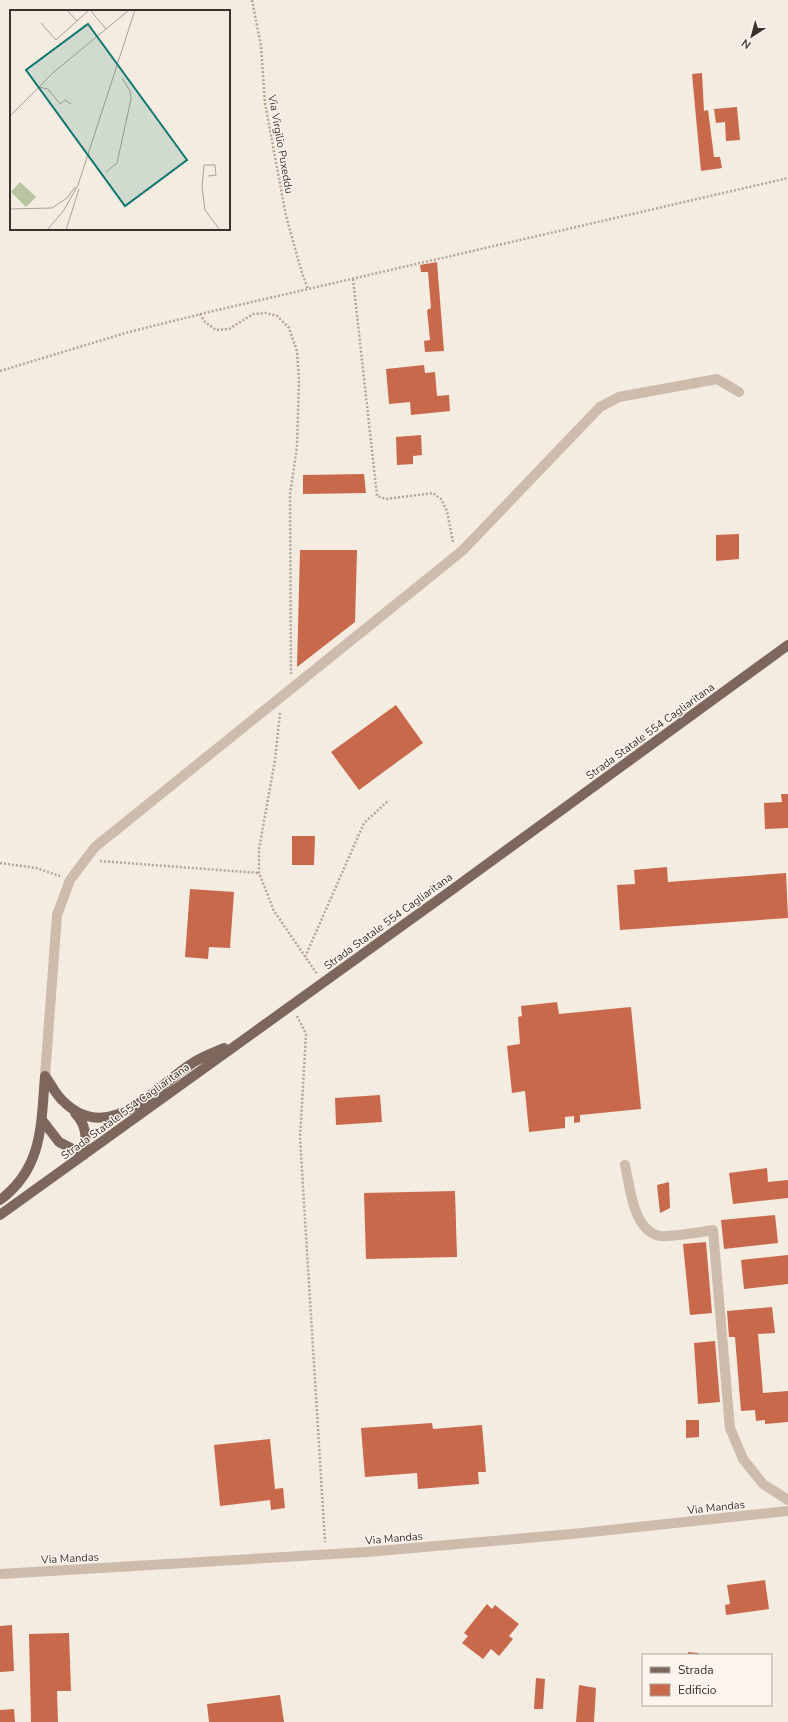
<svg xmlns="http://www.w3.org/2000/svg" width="788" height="1722" font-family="'Nunito Sans',sans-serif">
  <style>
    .building { fill: #c8694b }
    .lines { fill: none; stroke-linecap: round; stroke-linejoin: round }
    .path { stroke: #b9a596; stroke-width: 2.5; stroke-dasharray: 2 2; stroke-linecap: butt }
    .minor { stroke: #cdbbac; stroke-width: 10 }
    .major { stroke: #7d675c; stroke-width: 10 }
    .labels { text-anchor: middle; stroke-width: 3; stroke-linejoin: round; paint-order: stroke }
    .street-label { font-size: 11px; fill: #3b302b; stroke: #fbf5ee }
    .inset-road { fill: none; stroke: #aaa098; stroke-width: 1 }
    .view { fill: #0f766e; fill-opacity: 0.15; stroke: #0f766e; stroke-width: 2 }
    .inset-edge { fill: none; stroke: #3b302b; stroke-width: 2 }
  </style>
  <rect width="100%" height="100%" fill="#f4ebe1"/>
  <path class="building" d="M 702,73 L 704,111 L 708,110 L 714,157 L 720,157 L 722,168 L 701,171 L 692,74 Z
    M 737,107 L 740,140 L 726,141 L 725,122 L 716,123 L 714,109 Z
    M 437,262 L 444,351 L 425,352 L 424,341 L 430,340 L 427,310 L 431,308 L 428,272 L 421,272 L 420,265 Z
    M 424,365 L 425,373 L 435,372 L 437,396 L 449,395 L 450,411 L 411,415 L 410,402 L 389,404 L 386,369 Z
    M 421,435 L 422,455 L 413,456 L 413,464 L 397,465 L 396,437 Z
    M 364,474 L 366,493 L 303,494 L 303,475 Z
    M 739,534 L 739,559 L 716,561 L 716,535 Z
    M 300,550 L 357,550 L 355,622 L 297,667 Z
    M 396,705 L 423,743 L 359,790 L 331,752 Z
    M 781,794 L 788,794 L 788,828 L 765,829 L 764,803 L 782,802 Z
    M 292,836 L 315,836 L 314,865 L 292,865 Z
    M 667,867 L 668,882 L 786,873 L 788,918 L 620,930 L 617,885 L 635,884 L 634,870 Z
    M 190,889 L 234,892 L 230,948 L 209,947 L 208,959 L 185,957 Z
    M 557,1002 L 559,1014 L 631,1007 L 641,1109 L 580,1115 L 580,1122 L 574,1123 L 574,1116 L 565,1117 L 565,1128 L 529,1132 L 525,1091 L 512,1093 L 507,1046 L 520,1044 L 518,1017 L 522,1016 L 521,1006 Z
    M 380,1095 L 382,1122 L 336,1125 L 335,1098 Z
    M 767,1168 L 768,1182 L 788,1180 L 788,1198 L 733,1204 L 729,1173 Z
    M 669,1182 L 670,1208 L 660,1213 L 657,1185 Z
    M 455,1191 L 457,1257 L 366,1259 L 364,1193 Z
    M 775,1215 L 778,1243 L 724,1249 L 721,1220 Z
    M 706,1242 L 712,1313 L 690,1315 L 683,1244 Z
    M 788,1255 L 788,1284 L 744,1289 L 741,1260 Z
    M 772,1307 L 775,1333 L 758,1334 L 763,1393 L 788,1391 L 788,1422 L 765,1424 L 765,1420 L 756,1421 L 755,1410 L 741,1411 L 735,1337 L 729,1337 L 727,1311 Z
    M 715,1341 L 720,1402 L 698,1404 L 694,1343 Z
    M 686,1420 L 699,1420 L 699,1437 L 686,1438 Z
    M 432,1423 L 433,1429 L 482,1425 L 486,1472 L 478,1472 L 479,1484 L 418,1489 L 417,1473 L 365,1477 L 361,1428 Z
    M 270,1439 L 275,1489 L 283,1488 L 285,1508 L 271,1510 L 270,1500 L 220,1506 L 214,1445 Z
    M 765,1580 L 769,1609 L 726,1615 L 725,1605 L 730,1604 L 727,1585 Z
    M 487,1604 L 492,1609 L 495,1605 L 519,1624 L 509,1636 L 513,1639 L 499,1656 L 491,1649 L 483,1659 L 462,1643 L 468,1636 L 464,1633 Z
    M 12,1625 L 14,1671 L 0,1672 L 0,1626 Z
    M 69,1633 L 71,1691 L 57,1691 L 58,1722 L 31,1722 L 29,1634 Z
    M 688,1652 L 699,1653 L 699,1655 L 688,1655 Z
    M 536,1678 L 545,1679 L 543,1709 L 534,1709 Z
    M 579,1685 L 596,1688 L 594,1722 L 576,1722 Z
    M 280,1695 L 284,1722 L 209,1722 L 207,1704 Z
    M 14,1709 L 15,1722 L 0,1722 L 0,1710 Z"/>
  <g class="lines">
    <path class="path" d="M 252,0 L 261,46 L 265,103 L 286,216 L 302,273 L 308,289
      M 353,279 L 377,496 L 386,499 L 433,493 L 441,499 L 447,511 L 453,542
      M 200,314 L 205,322 L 216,330 L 229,329 L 253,314 L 266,313 L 277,316 L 289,328 L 297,351 L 299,380 L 297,447 L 290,494 L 291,674
      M 0,371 L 129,332 L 213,311 L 788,178
      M 280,713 L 275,760 L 259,849 L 259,873 L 274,911 L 317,974
      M 100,861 L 259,873
      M 0,863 L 36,868 L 60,876
      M 305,957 L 364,823 L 389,800
      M 297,1016 L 306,1034 L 300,1138 L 325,1542"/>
    <path class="minor" d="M 45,1076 L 57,915 L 70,880 L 95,847 L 462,551 L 600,407 L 619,397 L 717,379 L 739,392
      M 625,1165 C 630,1187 633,1231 660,1236 C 670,1237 701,1232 713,1230 L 730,1428 L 743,1459 L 763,1484 L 788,1500
      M 0,1574 L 367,1552 L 572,1534 L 788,1511"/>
    <path class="major" d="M 45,1076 C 51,1084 56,1095 63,1101 C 108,1146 153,1089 191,1064 C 201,1057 213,1053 224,1048
      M 42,1120 L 59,1142 L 84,1155 C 86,1138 88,1127 75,1113
      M 0,1200 C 43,1168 41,1125 45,1076
      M 0,1215 L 449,892 L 788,645"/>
  </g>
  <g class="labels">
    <g class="street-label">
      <text transform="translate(281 144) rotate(80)" y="4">Via Virgilio Puxeddu</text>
      <text transform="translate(650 731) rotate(-36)" y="4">Strada Statale 554 Cagliaritana</text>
      <text transform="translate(388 921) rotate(-36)" y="4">Strada Statale 554 Cagliaritana</text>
      <text transform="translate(125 1111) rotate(-36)" y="4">Strada Statale 554 Cagliaritana</text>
      <text transform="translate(716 1507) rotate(-6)" y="4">Via Mandas</text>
      <text transform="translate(394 1538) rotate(-5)" y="4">Via Mandas</text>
      <text transform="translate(70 1558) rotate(-3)" y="4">Via Mandas</text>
    </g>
  </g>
  <g transform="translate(10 10)">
    <rect width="220" height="220" fill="#f4ebe1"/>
    <path d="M 10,172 L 26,187 L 16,197 L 1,182 Z" fill="#b8c4a0"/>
    <path class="inset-road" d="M 57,0 L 67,11M 80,0 L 96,19M 31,13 L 46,30 L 79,0M 28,77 L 38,79 L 50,94 L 55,90 L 61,94M 0,106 L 44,62 L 119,0M 96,162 L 107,153 L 121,89 L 120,81 L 112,68M 198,166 L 206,165 L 205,155 L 194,155 L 192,177 L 195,200 L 210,220M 0,199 L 42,198 L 57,188 L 65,177M 37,220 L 54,200 L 68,175 L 125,0M 56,220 L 69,179"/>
    <path class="view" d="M 78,14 L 177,150 L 115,196 L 16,60 Z"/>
    <rect width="220" height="220" class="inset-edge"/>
  </g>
  <rect x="642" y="1654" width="130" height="52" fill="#fbf5ee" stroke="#aea6a0"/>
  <rect x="650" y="1667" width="20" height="6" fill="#7d675c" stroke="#aea6a0"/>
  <text x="678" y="1674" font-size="12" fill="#3b302b">Strada</text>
  <rect x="650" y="1684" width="20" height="12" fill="#c8694b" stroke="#aea6a0"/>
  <text x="678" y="1694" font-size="12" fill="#3b302b">Edificio</text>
  <g transform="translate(752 36) rotate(216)" stroke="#fbf5ee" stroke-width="3" paint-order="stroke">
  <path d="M0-3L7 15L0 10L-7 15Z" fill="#3b302b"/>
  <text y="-6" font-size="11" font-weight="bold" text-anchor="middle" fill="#3b302b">N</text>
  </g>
</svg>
